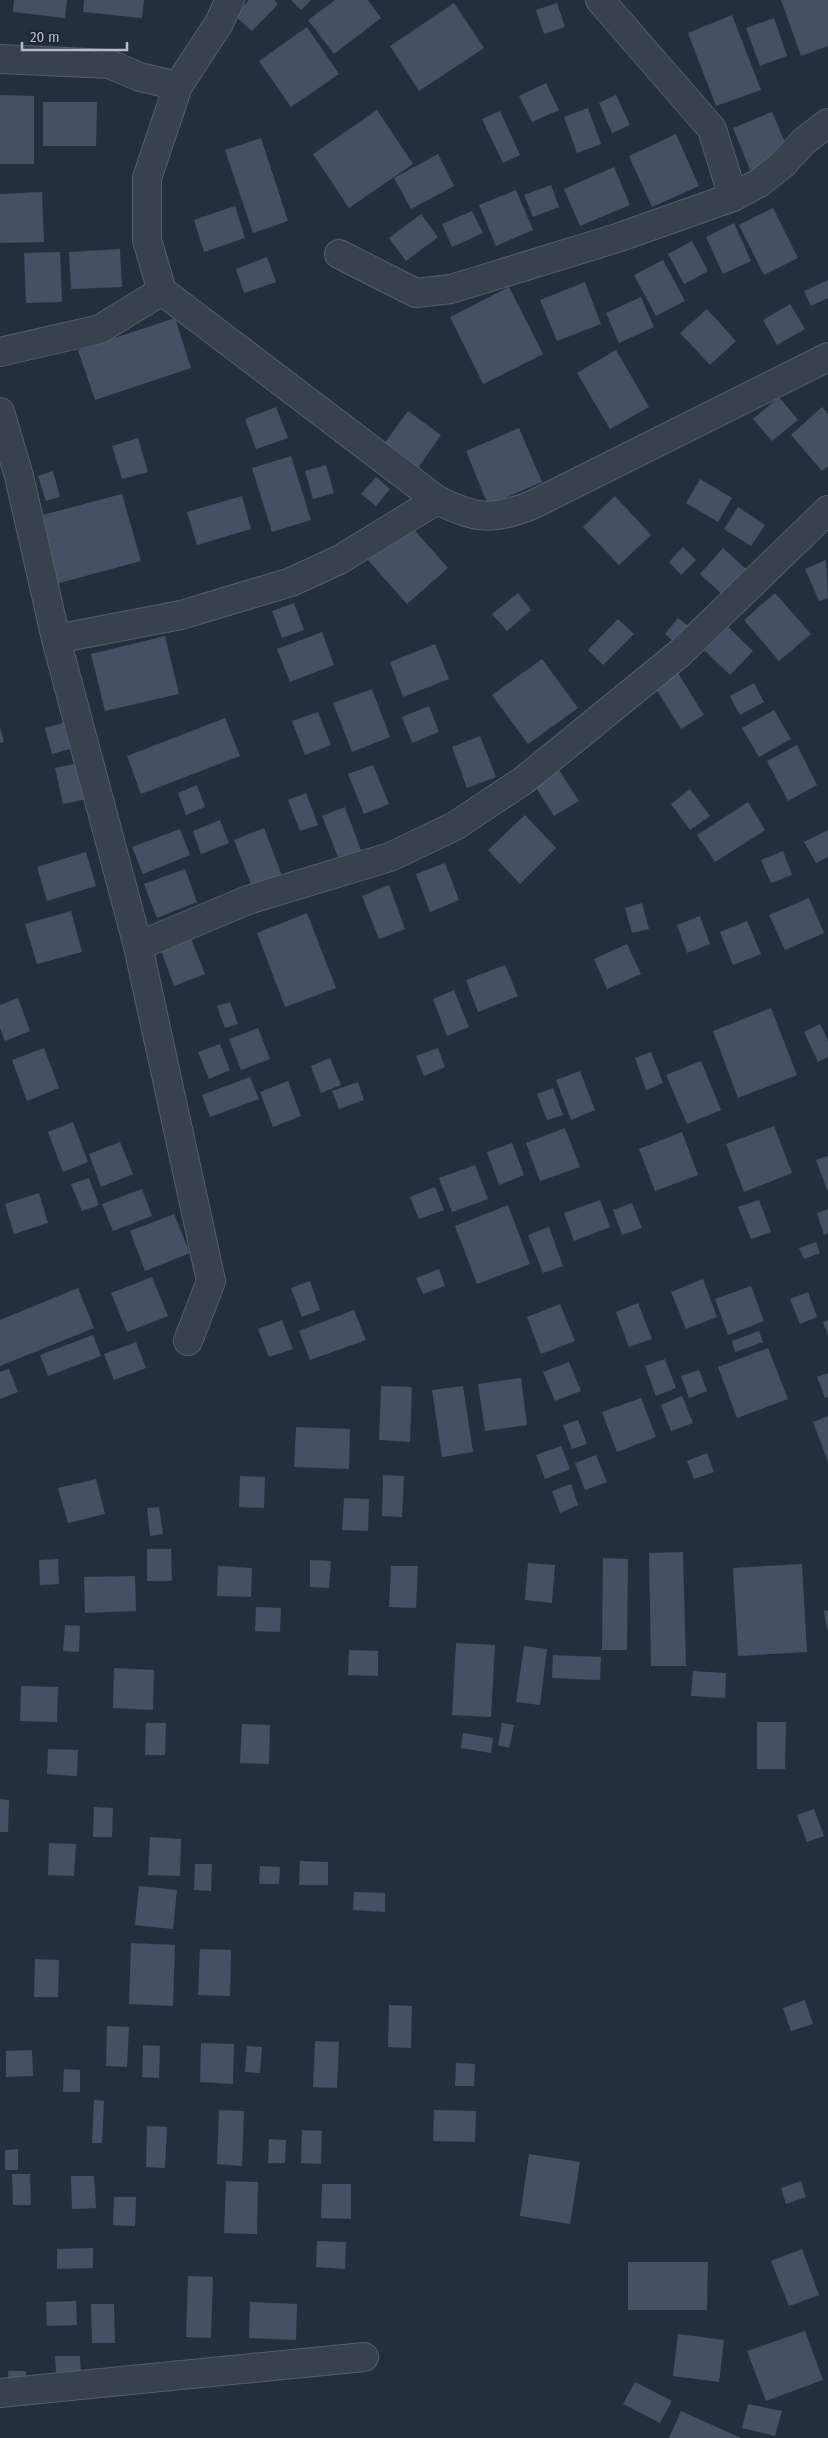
<svg xmlns="http://www.w3.org/2000/svg" width="828" height="2438" font-family="'Fira Sans Condensed',sans-serif">
  <style>
    .building { fill: #455162 }
    .lines { fill: none; stroke-linecap: round; stroke-linejoin: round }
    .minor-casing { stroke: #565f6c; stroke-width: 30 }
    .minor { stroke: #38414e; stroke-width: 28 }
  </style>
  <rect width="100%" height="100%" fill="#242f3e"/>
  <path class="building" d="M 14,0 L 67,0 L 65,18 L 13,12 Z
    M 84,0 L 144,0 L 142,18 L 83,12 Z
    M 249,0 L 274,0 L 278,4 L 252,31 L 235,16 Z
    M 291,0 L 311,0 L 301,10 Z
    M 335,0 L 368,0 L 381,18 L 334,54 L 308,20 Z
    M 781,0 L 828,0 L 828,46 L 801,56 Z
    M 454,3 L 484,48 L 419,91 L 390,46 Z
    M 557,3 L 565,27 L 544,34 L 536,10 Z
    M 732,15 L 761,90 L 716,106 L 688,33 Z
    M 774,18 L 787,56 L 760,66 L 746,28 Z
    M 307,27 L 339,74 L 291,107 L 259,61 Z
    M 546,83 L 559,110 L 532,122 L 519,96 Z
    M 0,95 L 34,96 L 34,164 L 0,164 Z
    M 616,95 L 630,125 L 612,133 L 599,103 Z
    M 43,102 L 97,102 L 96,146 L 43,146 Z
    M 588,108 L 601,144 L 577,153 L 564,117 Z
    M 377,110 L 413,164 L 349,208 L 313,154 Z
    M 500,111 L 520,155 L 503,163 L 482,119 Z
    M 772,112 L 790,154 L 750,170 L 733,128 Z
    M 676,134 L 699,186 L 652,207 L 629,156 Z
    M 261,138 L 288,221 L 253,233 L 225,150 Z
    M 438,154 L 454,186 L 411,209 L 394,178 Z
    M 614,167 L 630,205 L 580,226 L 564,189 Z
    M 551,185 L 559,207 L 533,217 L 524,195 Z
    M 516,190 L 533,230 L 496,246 L 479,205 Z
    M 42,192 L 44,242 L 0,243 L 0,194 Z
    M 235,206 L 245,238 L 204,252 L 194,220 Z
    M 773,208 L 798,258 L 764,275 L 739,225 Z
    M 472,211 L 483,233 L 452,247 L 442,224 Z
    M 421,214 L 438,237 L 406,261 L 389,238 Z
    M 734,223 L 751,261 L 723,274 L 706,237 Z
    M 692,241 L 708,271 L 684,284 L 668,254 Z
    M 120,249 L 122,287 L 71,289 L 69,252 Z
    M 60,252 L 62,302 L 26,303 L 24,253 Z
    M 267,257 L 276,282 L 244,293 L 236,269 Z
    M 663,260 L 685,301 L 656,316 L 634,275 Z
    M 828,280 L 828,298 L 811,306 L 804,291 Z
    M 585,282 L 601,324 L 557,341 L 540,300 Z
    M 509,287 L 543,354 L 483,384 L 450,317 Z
    M 641,297 L 654,327 L 619,343 L 606,313 Z
    M 790,304 L 805,329 L 777,345 L 763,320 Z
    M 707,309 L 736,341 L 710,365 L 680,333 Z
    M 175,318 L 191,368 L 95,400 L 78,350 Z
    M 616,350 L 649,407 L 610,429 L 577,373 Z
    M 779,397 L 798,420 L 772,441 L 753,419 Z
    M 276,407 L 288,438 L 256,449 L 245,419 Z
    M 822,407 L 828,414 L 828,466 L 822,471 L 791,435 Z
    M 408,411 L 441,435 L 418,468 L 384,444 Z
    M 519,428 L 542,482 L 488,505 L 466,451 Z
    M 138,438 L 148,472 L 122,479 L 112,446 Z
    M 291,456 L 311,520 L 272,532 L 252,468 Z
    M 326,465 L 334,493 L 313,499 L 305,471 Z
    M 53,471 L 60,497 L 46,501 L 38,476 Z
    M 376,477 L 390,489 L 376,506 L 361,494 Z
    M 700,479 L 732,498 L 718,522 L 686,503 Z
    M 122,494 L 141,561 L 52,585 L 35,517 Z
    M 242,496 L 251,529 L 197,545 L 187,512 Z
    M 615,496 L 651,535 L 619,565 L 583,527 Z
    M 738,507 L 765,525 L 751,546 L 724,529 Z
    M 409,524 L 448,568 L 407,604 L 368,560 Z
    M 683,547 L 696,560 L 681,575 L 669,562 Z
    M 723,548 L 747,570 L 724,596 L 700,574 Z
    M 826,560 L 828,598 L 819,601 L 805,569 Z
    M 518,593 L 531,610 L 507,631 L 492,614 Z
    M 775,593 L 811,634 L 779,661 L 744,620 Z
    M 294,603 L 304,630 L 282,638 L 272,611 Z
    M 678,618 L 693,630 L 680,647 L 665,634 Z
    M 618,619 L 634,634 L 603,665 L 588,650 Z
    M 726,625 L 753,651 L 730,675 L 703,649 Z
    M 322,632 L 334,665 L 290,682 L 277,649 Z
    M 165,636 L 179,694 L 105,711 L 91,654 Z
    M 435,644 L 449,679 L 403,697 L 390,662 Z
    M 542,659 L 578,708 L 528,744 L 492,695 Z
    M 676,670 L 704,715 L 681,729 L 653,684 Z
    M 754,683 L 764,702 L 740,715 L 730,696 Z
    M 372,689 L 390,737 L 352,752 L 333,703 Z
    M 429,706 L 439,732 L 412,743 L 402,717 Z
    M 774,710 L 791,739 L 759,757 L 742,728 Z
    M 318,712 L 331,745 L 305,755 L 292,721 Z
    M 225,718 L 240,756 L 141,794 L 127,756 Z
    M 63,723 L 70,749 L 52,754 L 45,728 Z
    M 0,727 L 4,742 L 0,743 Z
    M 480,736 L 496,777 L 467,788 L 452,747 Z
    M 797,745 L 817,785 L 788,801 L 767,761 Z
    M 79,763 L 87,799 L 63,804 L 55,768 Z
    M 373,765 L 389,804 L 364,814 L 348,774 Z
    M 559,770 L 579,801 L 554,816 L 535,786 Z
    M 197,785 L 205,807 L 186,815 L 178,793 Z
    M 690,789 L 710,816 L 690,830 L 671,804 Z
    M 306,793 L 318,825 L 300,831 L 288,800 Z
    M 748,802 L 765,830 L 715,862 L 697,835 Z
    M 345,807 L 362,853 L 340,862 L 322,816 Z
    M 525,815 L 556,848 L 520,884 L 488,850 Z
    M 220,820 L 229,843 L 201,854 L 193,831 Z
    M 264,828 L 284,881 L 254,892 L 234,840 Z
    M 180,829 L 190,855 L 143,874 L 132,847 Z
    M 828,830 L 828,857 L 816,863 L 804,842 Z
    M 783,851 L 792,875 L 771,883 L 761,860 Z
    M 86,852 L 96,886 L 47,901 L 37,867 Z
    M 445,863 L 459,900 L 430,912 L 416,874 Z
    M 185,869 L 197,902 L 157,918 L 144,884 Z
    M 389,885 L 405,929 L 379,939 L 362,896 Z
    M 809,898 L 824,933 L 785,950 L 769,915 Z
    M 642,903 L 649,929 L 632,933 L 625,908 Z
    M 71,911 L 82,952 L 37,964 L 25,924 Z
    M 307,913 L 336,988 L 285,1007 L 257,933 Z
    M 700,916 L 710,944 L 687,953 L 677,925 Z
    M 747,921 L 761,954 L 733,965 L 720,932 Z
    M 189,933 L 205,974 L 174,986 L 159,945 Z
    M 627,944 L 641,974 L 607,989 L 594,959 Z
    M 505,965 L 518,996 L 478,1012 L 466,980 Z
    M 454,990 L 469,1027 L 447,1036 L 433,999 Z
    M 18,998 L 30,1031 L 5,1041 L 0,1028 L 0,1005 Z
    M 230,1002 L 238,1024 L 225,1028 L 217,1006 Z
    M 771,1008 L 797,1075 L 738,1098 L 713,1031 Z
    M 820,1024 L 828,1041 L 828,1057 L 818,1062 L 804,1032 Z
    M 258,1028 L 270,1059 L 241,1070 L 229,1039 Z
    M 220,1044 L 230,1070 L 209,1079 L 198,1052 Z
    M 44,1048 L 59,1088 L 27,1101 L 12,1060 Z
    M 438,1048 L 445,1067 L 424,1076 L 416,1056 Z
    M 651,1052 L 663,1083 L 646,1090 L 635,1058 Z
    M 330,1058 L 341,1085 L 321,1093 L 311,1066 Z
    M 701,1061 L 721,1110 L 687,1124 L 666,1075 Z
    M 580,1071 L 595,1110 L 571,1120 L 556,1080 Z
    M 250,1077 L 259,1099 L 210,1117 L 202,1095 Z
    M 288,1081 L 301,1116 L 273,1127 L 260,1092 Z
    M 358,1082 L 364,1100 L 339,1109 L 332,1091 Z
    M 553,1088 L 563,1115 L 547,1120 L 537,1094 Z
    M 73,1122 L 88,1162 L 63,1172 L 48,1132 Z
    M 774,1126 L 792,1173 L 744,1192 L 726,1144 Z
    M 565,1128 L 580,1167 L 540,1181 L 526,1143 Z
    M 682,1132 L 698,1175 L 655,1191 L 639,1149 Z
    M 120,1142 L 133,1174 L 101,1187 L 89,1154 Z
    M 512,1143 L 524,1175 L 499,1185 L 487,1152 Z
    M 828,1156 L 828,1192 L 816,1160 Z
    M 475,1165 L 488,1199 L 452,1212 L 439,1178 Z
    M 89,1178 L 99,1205 L 82,1211 L 71,1184 Z
    M 435,1187 L 444,1210 L 419,1219 L 410,1197 Z
    M 142,1189 L 152,1216 L 113,1231 L 102,1204 Z
    M 39,1193 L 48,1223 L 14,1234 L 5,1204 Z
    M 600,1200 L 610,1227 L 574,1241 L 564,1213 Z
    M 759,1200 L 771,1232 L 751,1239 L 738,1207 Z
    M 632,1203 L 642,1228 L 622,1235 L 613,1210 Z
    M 508,1205 L 530,1264 L 477,1284 L 455,1226 Z
    M 828,1209 L 828,1233 L 824,1235 L 817,1213 Z
    M 174,1214 L 190,1253 L 145,1271 L 130,1231 Z
    M 549,1227 L 563,1266 L 543,1273 L 528,1235 Z
    M 816,1242 L 820,1253 L 804,1259 L 799,1248 Z
    M 439,1269 L 445,1286 L 423,1294 L 416,1278 Z
    M 152,1277 L 168,1316 L 127,1332 L 111,1293 Z
    M 703,1279 L 717,1317 L 686,1329 L 671,1292 Z
    M 310,1281 L 320,1310 L 302,1317 L 291,1288 Z
    M 751,1286 L 764,1321 L 728,1335 L 715,1299 Z
    M 78,1288 L 94,1328 L 0,1366 L 0,1320 Z
    M 808,1292 L 817,1317 L 800,1324 L 790,1299 Z
    M 638,1303 L 652,1339 L 629,1347 L 616,1312 Z
    M 560,1304 L 575,1341 L 541,1354 L 527,1317 Z
    M 354,1310 L 366,1340 L 310,1360 L 299,1331 Z
    M 282,1320 L 293,1349 L 269,1357 L 258,1329 Z
    M 828,1320 L 828,1335 L 823,1322 Z
    M 759,1331 L 763,1342 L 735,1352 L 732,1341 Z
    M 93,1335 L 101,1356 L 48,1376 L 40,1355 Z
    M 136,1342 L 146,1368 L 114,1380 L 104,1354 Z
    M 768,1348 L 788,1399 L 737,1418 L 718,1367 Z
    M 665,1359 L 676,1388 L 656,1396 L 645,1366 Z
    M 569,1362 L 581,1391 L 555,1401 L 543,1372 Z
    M 9,1369 L 18,1392 L 0,1399 L 0,1372 Z
    M 699,1370 L 707,1391 L 689,1398 L 681,1376 Z
    M 828,1373 L 828,1397 L 825,1398 L 817,1377 Z
    M 521,1378 L 527,1425 L 485,1431 L 478,1384 Z
    M 381,1386 L 412,1387 L 410,1442 L 379,1440 Z
    M 463,1386 L 473,1452 L 442,1457 L 432,1390 Z
    M 682,1396 L 693,1423 L 671,1431 L 661,1405 Z
    M 641,1398 L 656,1437 L 617,1452 L 602,1412 Z
    M 828,1416 L 828,1462 L 813,1422 Z
    M 578,1420 L 587,1444 L 572,1449 L 563,1425 Z
    M 296,1427 L 350,1429 L 349,1469 L 294,1467 Z
    M 561,1446 L 570,1469 L 545,1479 L 536,1455 Z
    M 707,1453 L 714,1472 L 694,1479 L 687,1461 Z
    M 596,1455 L 607,1482 L 585,1490 L 575,1463 Z
    M 383,1475 L 404,1476 L 402,1517 L 382,1516 Z
    M 240,1476 L 265,1477 L 264,1508 L 239,1507 Z
    M 96,1479 L 105,1514 L 68,1523 L 58,1488 Z
    M 571,1484 L 578,1505 L 560,1513 L 552,1491 Z
    M 344,1498 L 369,1499 L 368,1531 L 342,1530 Z
    M 159,1507 L 163,1534 L 150,1536 L 147,1508 Z
    M 147,1549 L 171,1549 L 172,1581 L 147,1581 Z
    M 683,1552 L 686,1666 L 651,1666 L 649,1553 Z
    M 603,1558 L 628,1559 L 627,1650 L 602,1650 Z
    M 58,1559 L 59,1584 L 40,1585 L 39,1560 Z
    M 310,1560 L 331,1561 L 329,1588 L 310,1587 Z
    M 528,1563 L 555,1565 L 552,1603 L 525,1600 Z
    M 802,1564 L 807,1652 L 738,1656 L 733,1568 Z
    M 218,1566 L 252,1568 L 251,1597 L 217,1596 Z
    M 391,1566 L 418,1566 L 416,1608 L 389,1607 Z
    M 135,1576 L 136,1611 L 85,1613 L 84,1577 Z
    M 256,1607 L 281,1608 L 280,1632 L 255,1631 Z
    M 828,1610 L 828,1629 L 827,1629 L 824,1611 Z
    M 65,1625 L 80,1626 L 79,1652 L 63,1651 Z
    M 456,1643 L 495,1645 L 491,1717 L 452,1715 Z
    M 524,1646 L 547,1649 L 540,1705 L 516,1702 Z
    M 349,1650 L 378,1651 L 378,1676 L 348,1675 Z
    M 553,1655 L 601,1657 L 600,1680 L 552,1678 Z
    M 114,1668 L 154,1670 L 153,1710 L 113,1708 Z
    M 693,1671 L 726,1673 L 725,1698 L 691,1696 Z
    M 21,1686 L 58,1687 L 57,1722 L 20,1721 Z
    M 757,1722 L 786,1722 L 785,1769 L 757,1769 Z
    M 146,1723 L 166,1723 L 165,1755 L 145,1755 Z
    M 502,1723 L 514,1725 L 509,1748 L 498,1745 Z
    M 242,1724 L 270,1725 L 269,1764 L 240,1763 Z
    M 463,1733 L 493,1738 L 491,1753 L 461,1748 Z
    M 48,1749 L 78,1750 L 77,1776 L 47,1774 Z
    M 0,1799 L 9,1800 L 8,1832 L 0,1832 Z
    M 94,1807 L 113,1808 L 112,1837 L 93,1837 Z
    M 814,1809 L 824,1836 L 807,1842 L 797,1815 Z
    M 150,1837 L 181,1839 L 180,1876 L 148,1875 Z
    M 49,1843 L 76,1844 L 74,1876 L 48,1875 Z
    M 300,1861 L 328,1862 L 328,1885 L 299,1885 Z
    M 195,1864 L 212,1864 L 211,1891 L 194,1890 Z
    M 260,1866 L 280,1867 L 279,1884 L 259,1884 Z
    M 139,1886 L 177,1890 L 173,1929 L 135,1925 Z
    M 354,1892 L 385,1893 L 385,1912 L 353,1910 Z
    M 131,1943 L 175,1945 L 173,2006 L 129,2004 Z
    M 200,1949 L 231,1950 L 230,1996 L 198,1995 Z
    M 35,1959 L 59,1960 L 58,1997 L 34,1997 Z
    M 805,2000 L 813,2024 L 791,2031 L 783,2008 Z
    M 389,2005 L 412,2006 L 411,2048 L 388,2047 Z
    M 107,2026 L 129,2027 L 127,2067 L 106,2066 Z
    M 315,2041 L 339,2042 L 337,2088 L 313,2087 Z
    M 201,2043 L 234,2044 L 233,2084 L 200,2082 Z
    M 143,2045 L 160,2046 L 159,2078 L 142,2077 Z
    M 247,2046 L 262,2047 L 260,2073 L 245,2072 Z
    M 32,2050 L 33,2076 L 6,2077 L 6,2051 Z
    M 456,2063 L 475,2064 L 474,2086 L 455,2086 Z
    M 64,2069 L 80,2070 L 80,2092 L 63,2092 Z
    M 94,2100 L 104,2101 L 102,2143 L 92,2143 Z
    M 219,2110 L 244,2111 L 242,2166 L 217,2164 Z
    M 434,2110 L 476,2111 L 475,2142 L 433,2141 Z
    M 147,2126 L 167,2127 L 165,2168 L 146,2167 Z
    M 302,2130 L 322,2131 L 321,2164 L 301,2163 Z
    M 269,2139 L 286,2140 L 285,2163 L 268,2163 Z
    M 18,2149 L 18,2170 L 5,2170 L 5,2150 Z
    M 529,2154 L 580,2162 L 570,2224 L 520,2216 Z
    M 12,2174 L 30,2174 L 31,2205 L 13,2205 Z
    M 71,2176 L 94,2176 L 96,2208 L 72,2209 Z
    M 226,2181 L 258,2182 L 257,2234 L 224,2233 Z
    M 801,2181 L 806,2197 L 786,2204 L 781,2188 Z
    M 322,2184 L 351,2184 L 351,2219 L 321,2218 Z
    M 114,2197 L 136,2197 L 135,2226 L 113,2225 Z
    M 317,2241 L 346,2242 L 345,2269 L 316,2267 Z
    M 93,2248 L 93,2268 L 57,2269 L 57,2249 Z
    M 802,2249 L 819,2295 L 789,2306 L 771,2261 Z
    M 628,2262 L 708,2262 L 707,2310 L 628,2310 Z
    M 188,2276 L 213,2277 L 211,2338 L 186,2337 Z
    M 76,2301 L 77,2325 L 47,2326 L 46,2302 Z
    M 250,2302 L 297,2304 L 296,2340 L 249,2338 Z
    M 91,2304 L 114,2304 L 115,2343 L 92,2343 Z
    M 805,2331 L 823,2380 L 766,2401 L 747,2351 Z
    M 678,2334 L 724,2340 L 719,2382 L 673,2376 Z
    M 55,2356 L 80,2356 L 81,2373 L 56,2373 Z
    M 8,2371 L 26,2371 L 26,2386 L 9,2386 Z
    M 635,2382 L 672,2401 L 660,2423 L 623,2404 Z
    M 748,2404 L 782,2411 L 775,2436 L 742,2428 Z
    M 681,2411 L 741,2438 L 669,2438 Z"/>
  <g class="lines">
    <g class="minor-casing">
      <path id="minor" d="M 600,0 L 712,129 L 733,197
        M 0,59 L 109,64 L 140,77 L 178,86 L 219,23 L 230,0
        M 178,86 L 147,178 L 147,240 L 162,291 L 437,500 C 477,519 491,521 532,505 L 828,357
        M 339,254 L 416,293 L 451,289 L 617,238 L 733,197 L 759,183 L 783,164 L 804,141 L 828,123
        M 0,352 L 100,329 L 162,291
        M 0,412 L 19,476 L 56,639 L 138,946 L 211,1281 L 188,1341
        M 56,639 L 181,615 L 291,582 L 339,560 L 437,500
        M 138,946 L 248,900 L 390,857 L 455,826 L 524,780 L 680,653 L 828,510
        M 0,2393 L 364,2357"/>
    </g>
    <use href="#minor" class="minor"/>
  </g>
  <path d="M22 42v8h105v-8" fill="none" stroke="#b4bcc9" stroke-width="2.5"/>
  <text x="30" y="42" font-size="15" fill="#b4bcc9" stroke="#1d2633" stroke-width="4" paint-order="stroke">20 m</text>
</svg>
